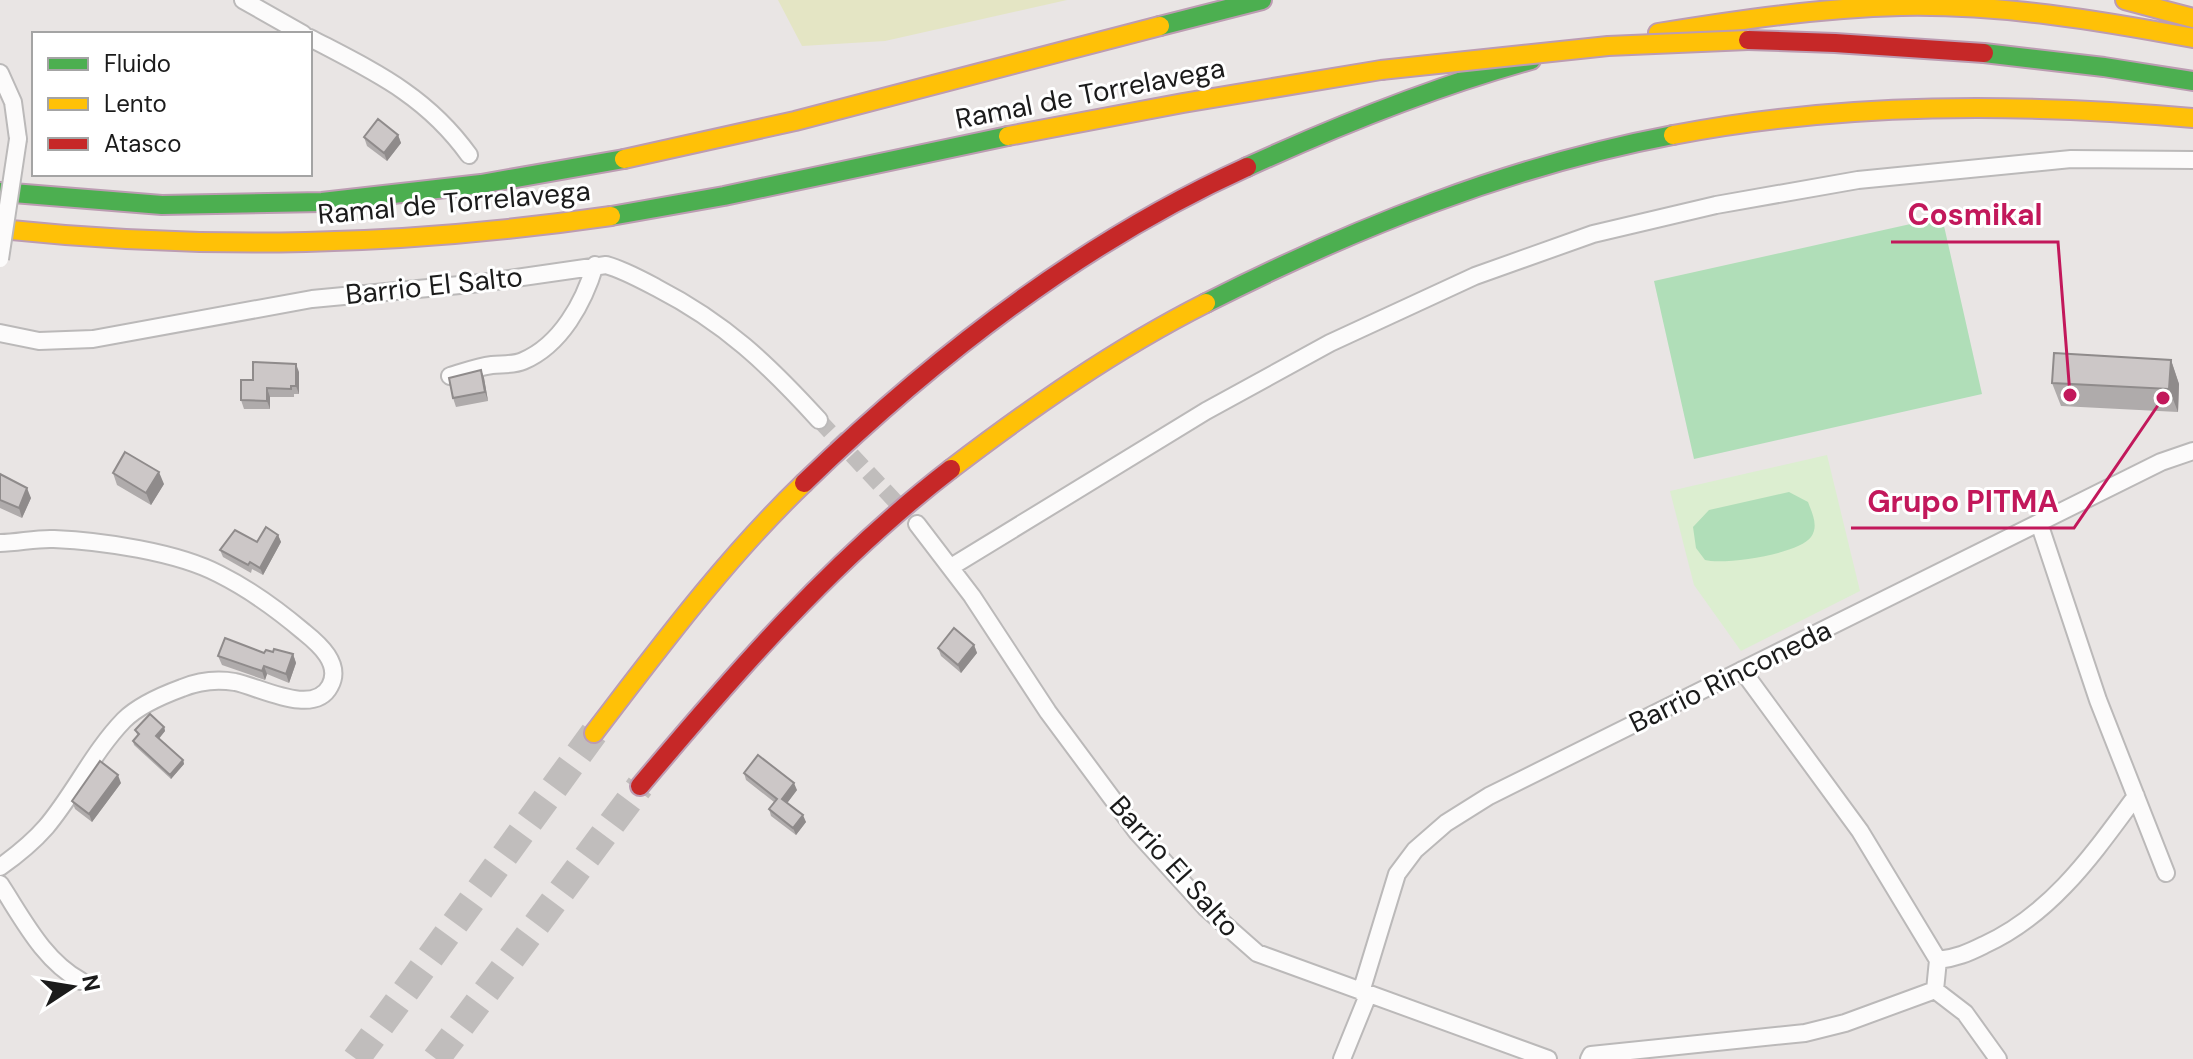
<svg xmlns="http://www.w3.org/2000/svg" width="2193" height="1059" font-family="'DM Sans',sans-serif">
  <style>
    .grass { fill: #e4e5c4 }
    .park { fill: #dceed0 }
    .pitch { fill: #b0deb8 }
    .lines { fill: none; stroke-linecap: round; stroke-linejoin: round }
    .street-tunnel { stroke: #c0bdbc; stroke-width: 16; stroke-dasharray: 16 8; stroke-linecap: butt }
    .highway-tunnel { stroke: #c0bdbc; stroke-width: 28; stroke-dasharray: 28 14; stroke-linecap: butt }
    .street-casing { stroke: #bbb9b9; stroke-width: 20 }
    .fast-casing { stroke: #bc9cb2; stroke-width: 22 }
    .slow-casing { stroke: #bc9cb2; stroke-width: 22 }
    .jam-casing { stroke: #bc9cb2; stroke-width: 22 }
    .street { stroke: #fcfbfb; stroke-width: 16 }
    .fast { stroke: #4caf50; stroke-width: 18 }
    .slow { stroke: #ffc107; stroke-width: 18 }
    .jam { stroke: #c62828; stroke-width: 18 }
    .street-bridge-casing { stroke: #bbb9b9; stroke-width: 20; stroke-linecap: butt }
    .slow-bridge-casing { stroke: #bc9cb2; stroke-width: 22; stroke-linecap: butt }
    .jam-bridge-casing { stroke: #bc9cb2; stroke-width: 22; stroke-linecap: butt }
    .street-bridge { stroke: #fcfbfb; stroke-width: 16 }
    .slow-bridge { stroke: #ffc107; stroke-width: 18 }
    .jam-bridge { stroke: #c62828; stroke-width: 18 }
    .wall { fill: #afabab }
    .shaded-wall { fill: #8f8b8b }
    .building { fill: #ccc7c7; stroke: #8f8b8b; stroke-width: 2 }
    .labels { text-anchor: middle; stroke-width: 6; stroke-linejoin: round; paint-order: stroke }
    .street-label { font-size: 28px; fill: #1b1b1b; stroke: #fff }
    .leader { fill: none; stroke: #c2185b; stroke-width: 3 }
    .callout-dot { fill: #c2185b; stroke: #fff; stroke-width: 3 }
    .callout-label { font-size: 30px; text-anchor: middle; font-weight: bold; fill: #c2185b; stroke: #fff; stroke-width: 6; stroke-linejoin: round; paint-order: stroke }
  </style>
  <rect width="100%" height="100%" fill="#e9e5e4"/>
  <path class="grass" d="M 778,0 L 1067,0 L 885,41 L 802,46 Z"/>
  <path class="park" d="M 1827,455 L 1860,591 L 1741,651 L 1694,585 L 1670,491 Z"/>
  <path class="pitch" d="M 1942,217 L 1982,394 L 1694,459 L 1654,281 Z
    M 1789,492 L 1808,502 C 1812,513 1819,526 1811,537 C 1799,554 1725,565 1705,560 L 1696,548 L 1693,527 L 1709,510 Z"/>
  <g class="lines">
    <path class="street-tunnel" d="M 819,420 L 908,515"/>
    <path class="highway-tunnel" d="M 356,1059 L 594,733
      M 436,1059 L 640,786"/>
    <g class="street-casing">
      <path id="street" d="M 243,0 L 303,34
        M 310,38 C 373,71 426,95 469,155
        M 0,73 L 13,102 L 18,139
        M 0,333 L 39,341 L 93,339 L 312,299 L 481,283 L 606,265 C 624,270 640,279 657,288 C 725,323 768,364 819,420
        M 450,376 C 464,372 477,367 492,365 C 502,364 514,365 523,361 C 561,345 584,302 595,265
        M 2039,523 L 2098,700 L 2166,873
        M 917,524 L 972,596 L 1048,712 L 1137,832 L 1206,908 L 1257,953 L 1548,1059
        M 0,543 C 18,543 36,538 54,539 C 102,541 177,552 219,574 C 249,589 278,610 304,632 C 319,644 342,664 330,686 C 314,717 260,687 235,682 C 217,679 199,681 182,688 C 163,695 139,705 124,720 C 93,752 74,794 46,827 C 32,843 17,855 0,867
        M 951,567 L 1206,411 L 1330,343 L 1475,276 L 1593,234 L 1716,205 L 1858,180 L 2071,159 L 2193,160
        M 1742,670 L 1860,831 L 1938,960 L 1935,990
        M 0,884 C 23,919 43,960 81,981
        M 1938,960 C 1956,958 1968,953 1984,945 C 2052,914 2093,854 2136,796
        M 1935,990 L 1965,1013 L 1998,1059
        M 1361,992 L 1397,874 L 1415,850 L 1446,823 L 1489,796 L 2161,462 L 2193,451
        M 1342,1059 L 1368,995
        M 1589,1059 L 1591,1055 L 1805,1033 L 1845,1023 L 1935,990"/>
    </g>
    <g class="fast-casing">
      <path id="fast" d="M 1160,26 L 1262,0
        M 1984,53 L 2104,67 L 2193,81
        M 1247,167 C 1339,125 1433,87 1531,60
        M 0,192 L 162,205 L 322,202 L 481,184 L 624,159
        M 611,216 L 724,196 L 1008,136
        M 1206,303 C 1354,228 1509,166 1673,135"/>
    </g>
    <g class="slow-casing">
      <path id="slow" d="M 2125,0 L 2193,18
        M 1658,33 C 1738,20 1820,8 1901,6 C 2000,4 2097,20 2193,38
        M 1673,135 C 1845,102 2019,103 2193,118
        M 1008,136 L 1183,103 L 1381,70
        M 624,159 L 795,121 L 1160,26
        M 0,229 C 208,251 404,246 611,216
        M 951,469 C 1031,408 1115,349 1206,303
        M 594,733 C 660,647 725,559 804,483"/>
    </g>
    <g class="jam-casing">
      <path id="jam" d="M 804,483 C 934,357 1081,242 1247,167
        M 640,786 C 735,673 833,560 951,469"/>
    </g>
    <use href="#street" class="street"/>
    <use href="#fast" class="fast"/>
    <use href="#slow" class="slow"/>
    <use href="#jam" class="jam"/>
    <g class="street-bridge-casing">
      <path id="street-bridge" d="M 0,259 L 18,139"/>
    </g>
    <g class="slow-bridge-casing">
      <path id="slow-bridge" d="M 1381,70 L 1608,46 L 1748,40"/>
    </g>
    <g class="jam-bridge-casing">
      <path id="jam-bridge" d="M 1748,40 L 1835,43 L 1984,53"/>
    </g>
    <use href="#street-bridge" class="street-bridge"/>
    <use href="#slow-bridge" class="slow-bridge"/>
    <use href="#jam-bridge" class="jam-bridge"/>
  </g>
  <path class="wall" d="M 398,135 L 401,143 L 387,161 L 367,146 L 364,137 Z
    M 2171,360 L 2179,384 L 2178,412 L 2061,406 L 2052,383 Z
    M 481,370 L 484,378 L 488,401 L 456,407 L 453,398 Z
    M 299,372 L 299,394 L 294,394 L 294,397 L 270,397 L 270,409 L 244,409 L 241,400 L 253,380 Z
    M 113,473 L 164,484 L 151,505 L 117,485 Z
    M 0,474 L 31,498 L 22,518 L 0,508 Z
    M 278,535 L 281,542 L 263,575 L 252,569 L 251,573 L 223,557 L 220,550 L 257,542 Z
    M 974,645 L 977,653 L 961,673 L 941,656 L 938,648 Z
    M 273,652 L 293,654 L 296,663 L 289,683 L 267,674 L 265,680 L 222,665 L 218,656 Z
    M 164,727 L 165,731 L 159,738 L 183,760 L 184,764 L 171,779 L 134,745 L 133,741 L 138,736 L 135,730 Z
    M 744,773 L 797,790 L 787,803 L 806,822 L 796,835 L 771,816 L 769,809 L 774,802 L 746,780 Z
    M 121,783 L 92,822 L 75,809 L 72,801 Z"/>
  <path class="shaded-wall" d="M 398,135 L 401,143 L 387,161 L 384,153 Z
    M 2171,360 L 2179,384 L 2178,412 L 2169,389 Z
    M 296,364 L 299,372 L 299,394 L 296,386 Z
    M 481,370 L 484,378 L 488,401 L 485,392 Z
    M 267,388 L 270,397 L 270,409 L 267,401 Z
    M 159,472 L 164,484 L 151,505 L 146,493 Z
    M 27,488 L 31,498 L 22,518 L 19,508 Z
    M 278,535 L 281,542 L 263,575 L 260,568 Z
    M 974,645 L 977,653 L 961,673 L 958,665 Z
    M 293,654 L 296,663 L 289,683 L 286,674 Z
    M 264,666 L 267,674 L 265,680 L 262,671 Z
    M 164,727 L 165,731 L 158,740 L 156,736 Z
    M 183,760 L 184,764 L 171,779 L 170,775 Z
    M 118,775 L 121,783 L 92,822 L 89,814 Z
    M 794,783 L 797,790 L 785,806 L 782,799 Z
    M 803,815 L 806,822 L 796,835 L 793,828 Z"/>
  <path class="building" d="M 378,119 L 398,135 L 384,153 L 364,137 Z
    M 2054,353 L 2171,360 L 2169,389 L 2052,383 Z
    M 253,362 L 296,364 L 296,386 L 291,386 L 291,389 L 267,388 L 267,401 L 241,400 L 241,380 L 253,380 Z
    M 481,370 L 485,392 L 453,398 L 449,378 Z
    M 125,452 L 159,472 L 146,493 L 113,473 Z
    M 0,474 L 27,488 L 19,508 L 0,500 Z
    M 266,527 L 278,535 L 260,568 L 250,562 L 248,565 L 220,550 L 235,530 L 257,542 Z
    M 954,628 L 974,645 L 958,665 L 938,648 Z
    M 225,638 L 264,653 L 266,650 L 273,652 L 274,649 L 293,654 L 286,674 L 264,666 L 262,671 L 218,656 Z
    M 150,714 L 164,727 L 156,736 L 183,760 L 170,775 L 133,741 L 139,734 L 135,730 Z
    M 758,755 L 794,783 L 782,799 L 803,815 L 793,828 L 769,809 L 777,799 L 744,773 Z
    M 100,761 L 118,775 L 89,814 L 72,801 Z"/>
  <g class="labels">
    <g class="street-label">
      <text transform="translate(1090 93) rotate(-11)" y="10">Ramal de Torrelavega</text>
      <text transform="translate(454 202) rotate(-5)" y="10">Ramal de Torrelavega</text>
      <text transform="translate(434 285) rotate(-6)" y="10">Barrio El Salto</text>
      <text transform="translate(1730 676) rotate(-26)" y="10">Barrio Rinconeda</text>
      <text transform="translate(1175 866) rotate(48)" y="10">Barrio El Salto</text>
    </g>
  </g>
  <path class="leader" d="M2070 395L2058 242H1891M2163 398L2074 528H1851"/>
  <g class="callout-dot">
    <circle cx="2070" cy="395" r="8"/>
    <circle cx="2163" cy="398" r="8"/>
  </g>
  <g class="callout-label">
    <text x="1975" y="225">Cosmikal</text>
    <text x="1963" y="512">Grupo PITMA</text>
  </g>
  <rect x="32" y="32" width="280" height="144" fill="#ffffff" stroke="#a4a4a4" stroke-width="2"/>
  <rect x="48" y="58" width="40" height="12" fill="#4caf50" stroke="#a4a4a4" stroke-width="2"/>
  <text x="104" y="72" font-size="24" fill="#1b1b1b">Fluido</text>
  <rect x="48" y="98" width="40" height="12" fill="#ffc107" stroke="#a4a4a4" stroke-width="2"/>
  <text x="104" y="112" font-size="24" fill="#1b1b1b">Lento</text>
  <rect x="48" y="138" width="40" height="12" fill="#c62828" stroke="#a4a4a4" stroke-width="2"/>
  <text x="104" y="152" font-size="24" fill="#1b1b1b">Atasco</text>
  <g transform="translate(72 987) rotate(78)" stroke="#ffffff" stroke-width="6" paint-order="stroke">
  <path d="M0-6L14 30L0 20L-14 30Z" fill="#1b1b1b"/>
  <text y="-12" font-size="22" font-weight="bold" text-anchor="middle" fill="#1b1b1b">N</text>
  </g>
</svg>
